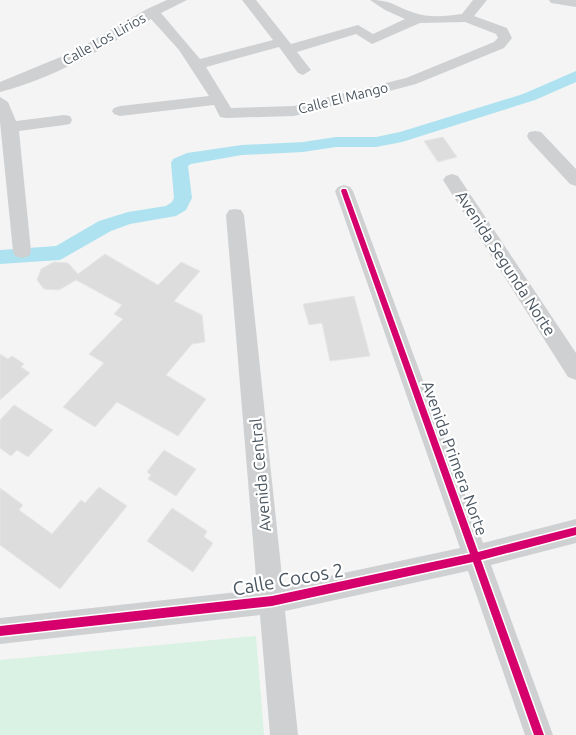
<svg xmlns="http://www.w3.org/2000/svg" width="576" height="735" font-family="Ubuntu,sans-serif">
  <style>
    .green { fill: #d9f2e3 }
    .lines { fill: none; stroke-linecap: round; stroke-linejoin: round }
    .canal { fill: #aee2f0; fill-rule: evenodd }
    .building { fill: #ddddde; stroke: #e5e6e7 }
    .minor { fill: #ced0d2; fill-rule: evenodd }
    .cycleway-casing { stroke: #fff; stroke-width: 3 }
    .cycleway { fill: #d6006c; fill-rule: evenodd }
    .labels { text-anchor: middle; stroke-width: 4.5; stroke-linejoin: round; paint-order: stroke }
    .far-street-label { font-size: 14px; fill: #4a5661; stroke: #fff }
    .street-label { font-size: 16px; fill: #4a5661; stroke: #fff }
    .near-street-label { font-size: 19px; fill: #4a5661; stroke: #fff }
  </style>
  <rect width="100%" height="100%" fill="#f4f4f4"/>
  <path class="green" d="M 256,636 L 264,735 L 0,735 L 0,660 Z"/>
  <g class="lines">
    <path class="canal" d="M 576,71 L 576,82 L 535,100 L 402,142 L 376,147 L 336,147 L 303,152 L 242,155 L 191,164 L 188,166 L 192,198 L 186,210 L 176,216 L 130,224 L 111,231 L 60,260 L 0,264 L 0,250 L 56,246 L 99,221 L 128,212 L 166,206 L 172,202 L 174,198 L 171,163 L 173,159 L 187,153 L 242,145 L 303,142 L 336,137 L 376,137 L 400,132 L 523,94 Z"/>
  </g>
  <path class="building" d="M 443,137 L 457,157 L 438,162 L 424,141 Z
    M 105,254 L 158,285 L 181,262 L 200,271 L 174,301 L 202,315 L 205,342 L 192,344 L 166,375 L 206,399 L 178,436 L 117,402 L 95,427 L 63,407 L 104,363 L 89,354 L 123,319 L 114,314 L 122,305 L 76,280 L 59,290 L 44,289 L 37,280 L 41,269 L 54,262 L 68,263 L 78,274 Z
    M 354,296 L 370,356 L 330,361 L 322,323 L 309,325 L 303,304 Z
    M 0,354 L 8,359 L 12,356 L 24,364 L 21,367 L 30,373 L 0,400 Z
    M 14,405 L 53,430 L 28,457 L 17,450 L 11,456 L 0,448 L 0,420 Z
    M 164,450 L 196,469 L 176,496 L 148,479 L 151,475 L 147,472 Z
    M 99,487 L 127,506 L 60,589 L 0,545 L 0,488 L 23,505 L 19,510 L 52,534 L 81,500 L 85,503 Z
    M 172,508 L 207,531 L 204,537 L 213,543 L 193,572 L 147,541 Z"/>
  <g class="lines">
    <path class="minor" d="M 167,0 L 187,0 L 161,13 L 200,59 L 273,40 L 242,0 L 256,0 L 291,44 L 358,25 L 373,34 L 405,19 L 385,10 L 370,0 C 393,0 395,7 415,13 C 429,18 447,16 462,14 L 473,0 L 487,0 L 474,16 L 507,28 L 512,38 L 504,48 L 416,84 L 294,116 L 226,118 L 220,117 L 214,105 L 120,116 L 114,114 L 112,111 L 114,108 L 120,106 L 209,96 L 179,50 L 151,19 C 104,48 55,78 0,92 L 0,82 L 75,51 L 147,9 ZM 465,22 L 496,34 L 498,38 L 494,42 L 406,78 L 321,99 L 294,106 L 231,108 L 206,67 L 279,47 L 298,73 L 303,75 L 311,70 L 297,52 L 356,34 L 372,44 L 420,23 Z
      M 549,0 L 576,0 L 576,7 L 551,3 Z
      M 0,97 L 8,102 L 16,121 L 64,115 L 70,116 L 72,120 L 70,124 L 64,125 L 19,131 L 31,251 L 29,256 L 22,258 L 15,256 L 13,251 L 0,122 Z
      M 535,131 L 541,132 L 576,169 L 576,186 L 570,184 L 529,140 L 527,136 L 529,132 Z
      M 452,174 L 458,176 L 576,353 L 576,380 L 568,377 L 443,180 L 446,176 Z
      M 344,185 L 350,187 L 353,191 L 483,543 L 576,519 L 576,543 L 491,565 L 553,735 L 525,735 L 468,571 L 285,611 L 298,735 L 270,735 L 260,615 L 0,644 L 0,618 L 257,590 L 226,215 L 229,210 L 235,209 L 241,210 L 244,215 L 283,586 L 460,548 L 335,191 L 338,187 Z"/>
    <g class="cycleway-casing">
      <path id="cycleway" d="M 342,189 L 346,189 L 347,191 L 478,552 L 576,527 L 576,535 L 481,560 L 544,735 L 534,735 L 473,562 L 272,606 L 0,636 L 0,626 L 272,596 L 470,554 L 341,191 Z"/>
    </g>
    <use href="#cycleway" class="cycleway"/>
  </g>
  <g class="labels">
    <g class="far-street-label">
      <text transform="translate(104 39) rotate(-29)" y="5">Calle Los Lirios</text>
      <text transform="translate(343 98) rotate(-14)" y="5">Calle El Mango</text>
    </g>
    <g class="street-label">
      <text transform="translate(506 263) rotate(57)" y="6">Avenida Segunda Norte</text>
      <text transform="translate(455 458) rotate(70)" y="6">Avenida Primera Norte</text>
      <text transform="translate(260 475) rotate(-95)" y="6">Avenida Central</text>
    </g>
    <g class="near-street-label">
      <text transform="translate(288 579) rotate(-10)" y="7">Calle Cocos 2</text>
    </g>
  </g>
</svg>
